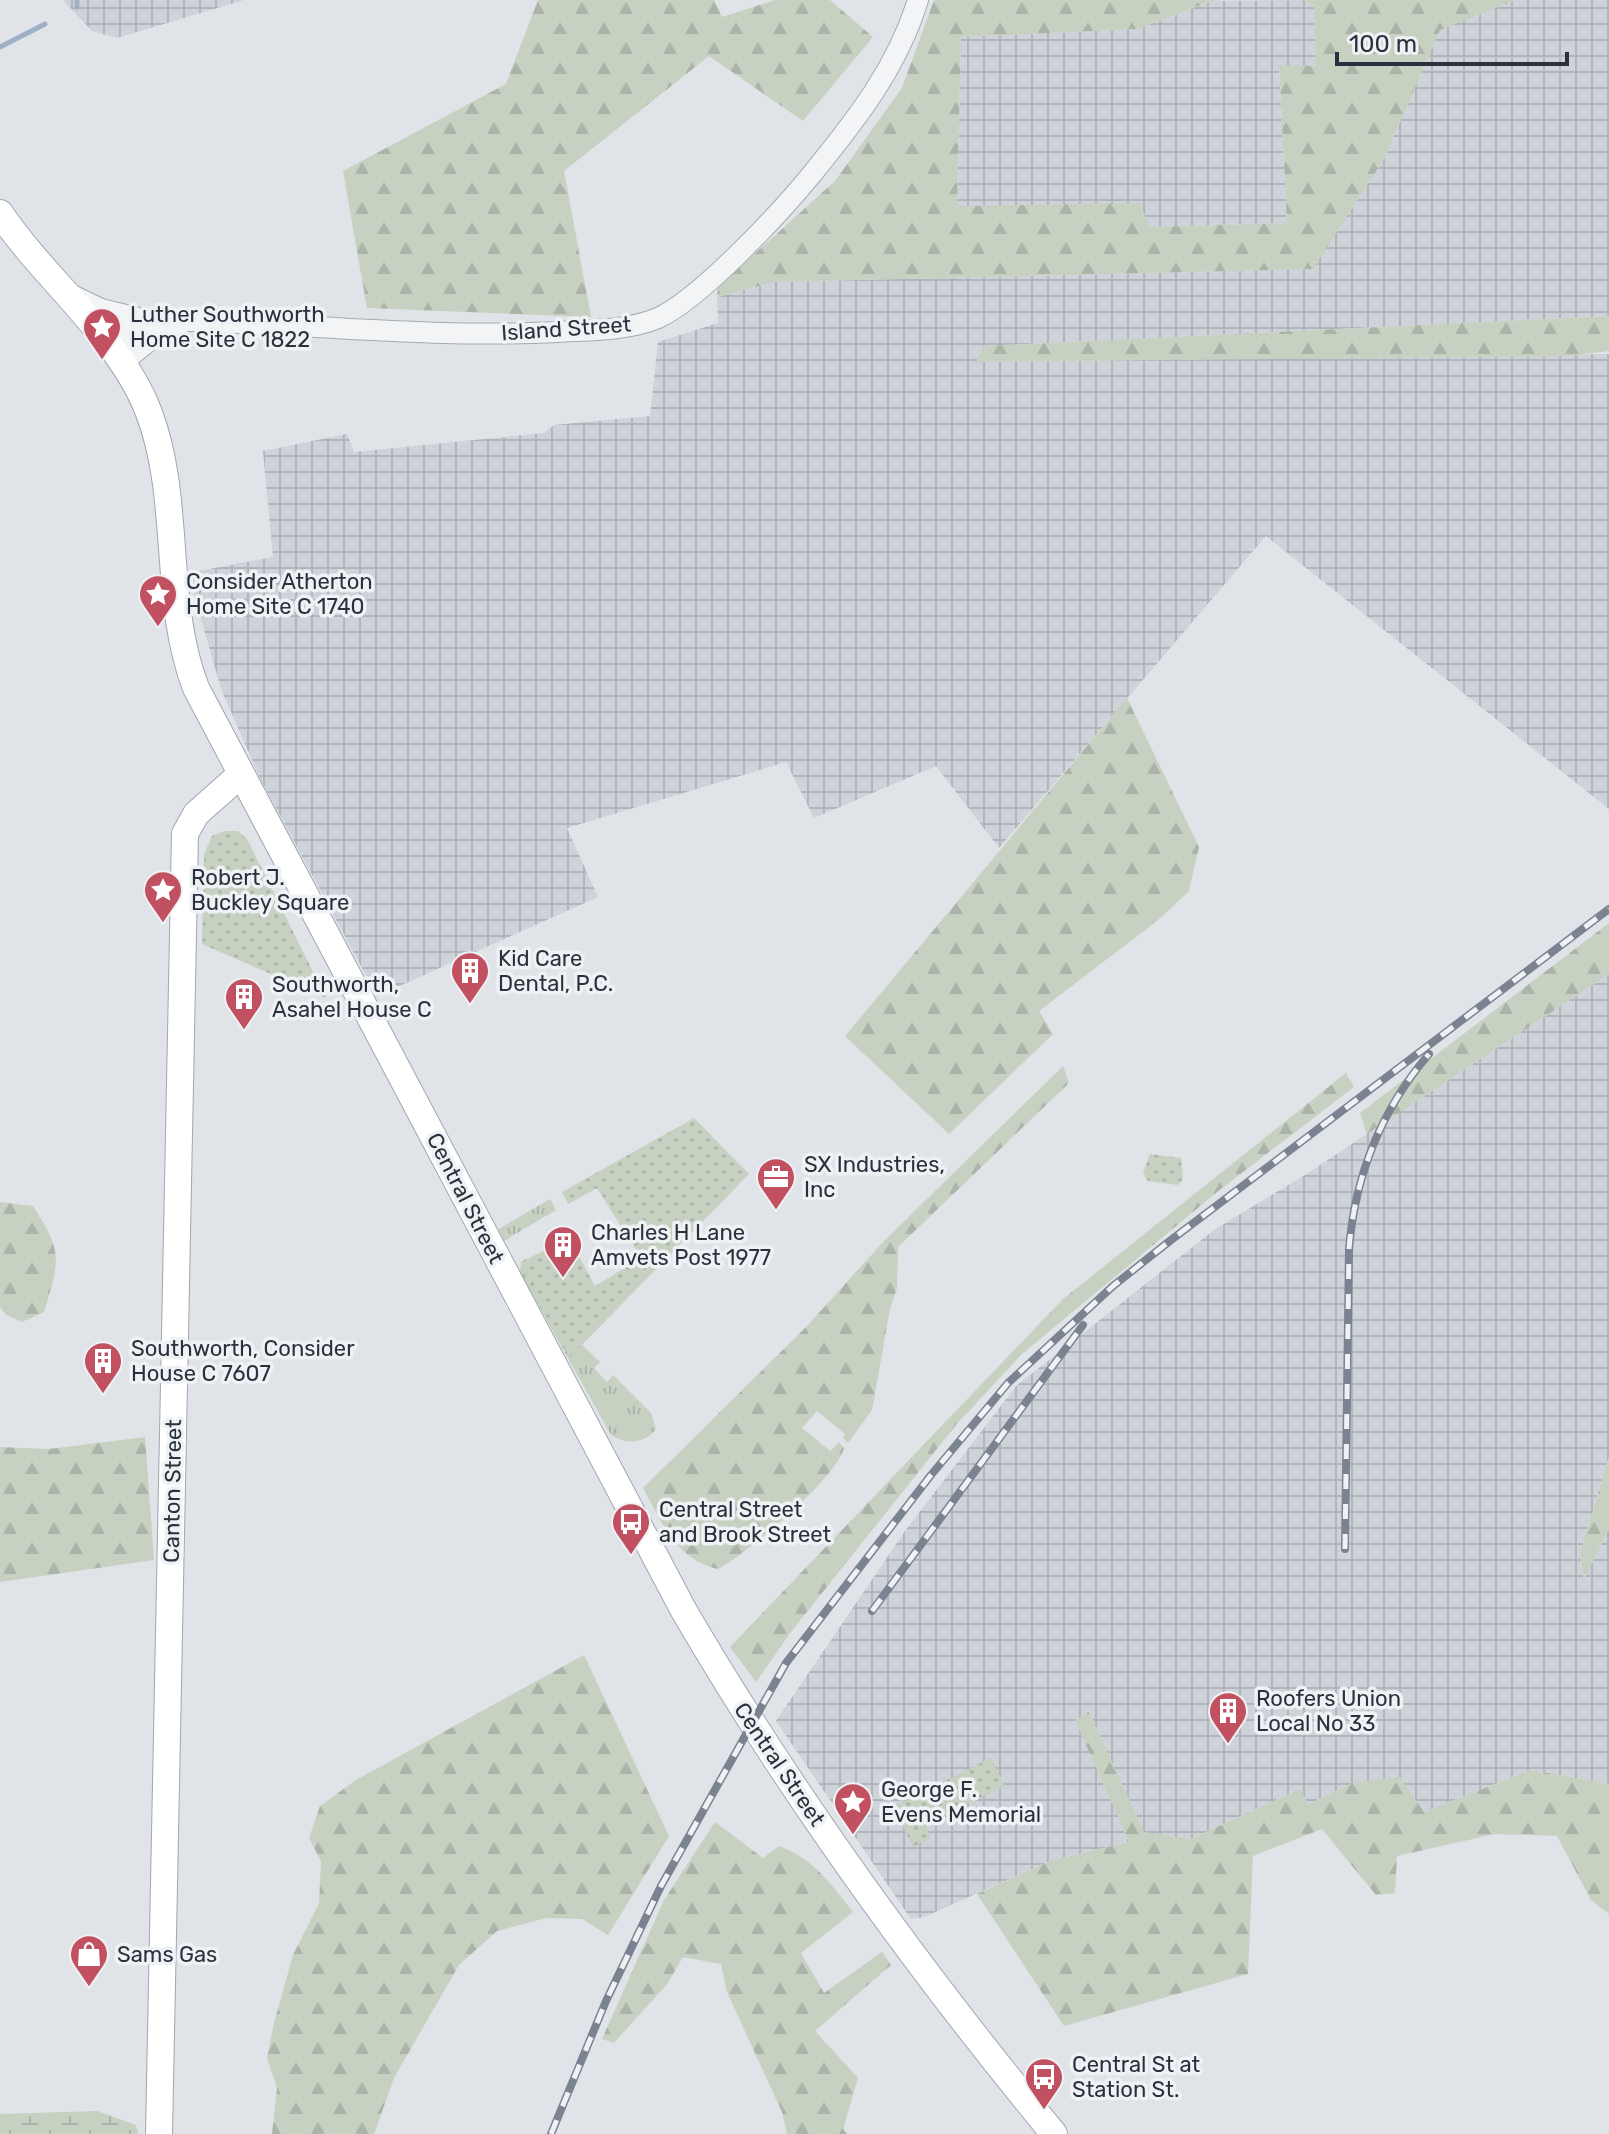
<svg xmlns="http://www.w3.org/2000/svg" width="1609" height="2134" font-family="Rubik,sans-serif">
  <style>
    .industrial { fill: url(#industrial-grid) }
    .grass { fill: url(#grass-tufts) }
    .forest { fill: url(#forest-firs) }
    .wetland { fill: url(#wetland-marsh) }
    .park { fill: url(#park-dots) }
    .lines { fill: none; stroke-linecap: round; stroke-linejoin: round }
    .stream { stroke: #9eb1c4; stroke-width: 5 }
    .minor-casing { stroke: #a6aab1; stroke-width: 22 }
    .major-casing { stroke: #a0a7b2; stroke-width: 28 }
    .minor { stroke: #f2f4f6; stroke-width: 20 }
    .major { stroke: #fff; stroke-width: 26 }
    .rail-casing { stroke: #7b8390; stroke-width: 8 }
    .rail { stroke: #eff2f5; stroke-width: 5; stroke-dasharray: 15; stroke-linecap: butt }
    .labels { text-anchor: middle; stroke-width: 7; stroke-linejoin: round; paint-order: stroke }
    .poi-label { font-size: 22px; fill: #2a313d; stroke: #eff2f5; text-anchor: start }
    .street-label { font-size: 22px; fill: #2a313d; stroke: #eff2f5 }
  </style>
  <defs>
    <pattern id="industrial-grid" width="8" height="8" patternUnits="userSpaceOnUse" patternTransform="scale(2)"><rect width="8" height="8" fill="#ced2d9"/><path d="M0 4h8M4 0v8" fill="none" stroke="#b1b5bb"/></pattern>
    <pattern id="grass-tufts" width="24" height="20" patternUnits="userSpaceOnUse" patternTransform="scale(2)"><rect width="24" height="20" fill="#c6d1c2"/><path d="M3 7l-1-3M5 7V3M7 7l1-3M15 17l-1-3M17 17v-4M19 17l1-3" fill="none" stroke="#aab4a8"/></pattern>
    <pattern id="forest-firs" width="22" height="20" patternUnits="userSpaceOnUse" patternTransform="scale(2)"><rect width="22" height="20" fill="#c6d1c2"/><path d="M5 1l3.5 6h-7zM16 11l3.5 6h-7z" fill="#aab4a8"/></pattern>
    <pattern id="wetland-marsh" width="20" height="14" patternUnits="userSpaceOnUse" patternTransform="scale(2)"><rect width="20" height="14" fill="#c6d1c2"/><path d="M1 5h8M5 5V1M11 12h8M15 12V8" fill="none" stroke="#aab4a8"/></pattern>
    <pattern id="park-dots" width="8" height="8" patternUnits="userSpaceOnUse" patternTransform="scale(2)"><rect width="8" height="8" fill="#c6d1c2"/><path d="M2 2h.1M6 6h.1" fill="none" stroke="#aab4a8" stroke-width="1.8" stroke-linecap="round"/></pattern>
  </defs>
  <rect width="100%" height="100%" fill="#e0e3e7"/>
  <path class="industrial" d="M 63,0 L 244,0 L 117,38 L 92,31 Z
    M 1304,0 L 1314,7 L 1316,66 L 1279,66 L 1287,223 L 1149,227 L 957,206 L 961,37 L 1137,29 L 1212,1 Z
    M 1516,0 L 1609,0 L 1609,316 L 985,346 L 977,362 L 1609,354 L 1609,809 L 1266,536 L 999,848 L 936,766 L 814,818 L 786,762 L 567,828 L 598,897 L 377,996 L 259,776 L 221,689 L 188,573 L 273,557 L 263,451 L 347,434 L 354,452 L 544,433 L 554,425 L 650,416 L 658,342 L 718,323 L 717,297 L 775,282 L 1312,269 L 1384,159 L 1440,29 Z
    M 1609,974 L 1609,1457 L 1580,1554 L 1584,1579 L 1609,1529 L 1609,1784 L 1531,1770 L 1424,1812 L 1353,1783 L 1308,1804 L 1300,1789 L 1191,1839 L 1144,1833 L 1089,1712 L 1076,1720 L 1129,1842 L 1050,1861 L 924,1917 L 911,1919 L 776,1721 L 905,1531 L 1016,1386 L 1214,1230 L 1308,1173 Z"/>
  <path class="grass" d="M 550,1199 L 556,1210 L 504,1241 L 497,1230 Z
    M 526,1258 L 575,1338 L 600,1362 L 594,1368 L 607,1382 L 613,1375 L 651,1413 L 656,1429 C 644,1444 627,1445 611,1435 L 522,1276 L 521,1262 Z"/>
  <path class="forest" d="M 538,0 L 714,0 L 722,17 L 775,0 L 830,0 L 873,37 L 803,121 L 709,56 L 564,171 L 591,317 L 367,308 L 343,171 L 506,84 Z
    M 934,0 L 1225,0 L 1212,1 L 1137,29 L 961,37 L 957,206 L 1140,203 L 1149,227 L 1287,223 L 1279,65 L 1316,66 L 1314,7 L 1304,0 L 1516,0 L 1440,30 L 1384,159 L 1313,269 L 775,282 L 717,297 L 718,287 L 835,181 L 902,88 Z
    M 1609,316 L 1609,351 L 1567,356 L 976,362 L 984,346 Z
    M 1127,698 L 1199,847 L 1189,891 L 1157,921 L 1039,1011 L 1053,1034 L 949,1134 L 845,1036 Z
    M 1609,923 L 1609,974 L 1367,1134 L 1360,1113 Z
    M 1063,1066 L 1069,1083 L 898,1247 L 897,1288 L 890,1309 L 872,1410 L 848,1443 L 843,1438 L 845,1434 L 817,1411 L 802,1428 L 830,1451 L 839,1442 L 844,1448 C 837,1478 746,1554 718,1569 C 675,1559 662,1522 643,1488 L 808,1325 L 883,1242 Z
    M 1346,1073 L 1354,1087 L 1217,1192 L 1022,1354 L 956,1425 L 791,1632 L 756,1682 L 730,1647 L 1063,1299 Z
    M 0,1202 L 33,1206 C 63,1252 60,1260 44,1312 L 22,1322 L 6,1315 L 0,1307 Z
    M 145,1437 L 154,1560 L 0,1582 L 0,1447 L 49,1449 Z
    M 1609,1457 L 1609,1529 L 1584,1580 L 1580,1554 Z
    M 584,1655 L 669,1836 L 608,1935 L 582,1919 L 546,1918 L 497,1931 L 459,1965 L 394,2078 L 374,2134 L 272,2134 L 277,2088 L 267,2058 L 274,2023 L 293,1955 L 319,1903 L 321,1861 L 309,1838 L 320,1806 L 356,1780 Z
    M 1089,1712 L 1144,1832 L 1191,1839 L 1300,1789 L 1308,1804 L 1353,1783 L 1400,1777 L 1424,1812 L 1531,1770 L 1609,1784 L 1609,1914 L 1591,1900 L 1557,1836 L 1495,1834 L 1397,1856 L 1395,1893 L 1376,1895 L 1322,1829 L 1253,1856 L 1248,1974 L 1064,2026 L 977,1894 L 1050,1861 L 1129,1842 L 1075,1720 Z
    M 715,1822 L 763,1858 L 779,1846 C 813,1858 831,1884 853,1912 L 801,1953 L 824,1993 L 882,1952 L 891,1965 L 815,2031 L 858,2078 L 843,2129 L 847,2134 L 787,2134 L 782,2112 L 727,1992 L 721,1964 L 683,1957 L 667,1984 L 614,2043 L 602,2039 L 664,1900 Z"/>
  <path class="wetland" d="M 97,2111 L 136,2125 L 138,2134 L 0,2134 L 0,2114 Z"/>
  <path class="park" d="M 224,831 L 238,831 L 247,839 L 326,998 L 202,944 L 204,854 L 212,836 Z
    M 694,1118 L 749,1174 L 570,1357 L 520,1273 L 521,1262 L 569,1238 L 595,1286 L 641,1258 L 597,1188 L 568,1204 L 562,1192 Z
    M 1150,1154 L 1181,1158 L 1183,1179 L 1178,1185 L 1148,1181 L 1143,1173 Z
    M 991,1758 L 1005,1786 L 925,1824 L 930,1838 L 913,1847 L 893,1807 Z"/>
  <g class="lines">
    <path class="stream" d="M 77,7 L 77,0
      M 0,47 L 45,24"/>
    <g class="minor-casing">
      <path id="minor" d="M 70,294 L 101,309 L 146,320 C 282,321 420,339 557,332 C 589,330 627,331 658,318 C 701,298 781,212 812,174 C 856,120 897,68 918,0
        M 110,346 L 146,320
        M 122,363 L 159,333 L 180,325"/>
    </g>
    <g class="major-casing">
      <path id="major" d="M 0,213 C 45,280 121,338 149,413 C 182,500 162,600 196,688 L 684,1611 C 792,1796 918,1969 1054,2134
        M 159,2134 L 185,834 L 196,814 L 240,775"/>
    </g>
    <use href="#minor" class="minor"/>
    <use href="#major" class="major"/>
    <g class="rail-casing">
      <path id="rail" d="M 1345,1549 L 1349,1249 C 1355,1176 1381,1110 1429,1054
        M 872,1611 L 1083,1325
        M 551,2134 L 606,2001 L 661,1886 L 786,1663 L 931,1475 L 1008,1383 L 1113,1286 L 1171,1240 L 1609,909"/>
    </g>
    <use href="#rail" class="rail"/>
  </g>
  <defs>
    <g id="sight-pin" transform="scale(2)"><path d="M0 17L-7.5 6A9.5 9.5 0 1 1 7.5 6Z" fill="#c15061" stroke="#eff2f5"/><path d="M0-6L1.8-2.2L6-1.7L2.9 1.2L3.7 5.4L0 3.3L-3.7 5.4L-2.9 1.2L-6-1.7L-1.8-2.2Z" fill="#fff"/></g>
    <g id="building-pin" transform="scale(2)"><path d="M0 17L-7.5 6A9.5 9.5 0 1 1 7.5 6Z" fill="#c15061" stroke="#eff2f5"/><path d="M-4-6H4V6H1V3H-1V6H-4ZM-2.5-4.3h1.7v1.8h-1.7ZM.8-4.3h1.7v1.8H.8ZM-2.5-1h1.7V.8h-1.7ZM.8-1h1.7V.8H.8Z" fill="#fff"/></g>
    <g id="office-pin" transform="scale(2)"><path d="M0 17L-7.5 6A9.5 9.5 0 1 1 7.5 6Z" fill="#c15061" stroke="#eff2f5"/><path d="M-6-3h4V-5.5h4V-3h4V5H-6ZM-1-4.5V-3h2v-1.5ZM-6 0V1H6V0Z" fill="#fff"/></g>
    <g id="bus-pin" transform="scale(2)"><path d="M0 17L-7.5 6A9.5 9.5 0 1 1 7.5 6Z" fill="#c15061" stroke="#eff2f5"/><path d="M-5-6H5V4H4V6H2V4H-2V6H-4V4H-5ZM-3.5-4V0h7V-4ZM-3.5 1.2v1.5H-2V1.2ZM2 1.2v1.5H3.5V1.2Z" fill="#fff"/></g>
    <g id="shop-pin" transform="scale(2)"><path d="M0 17L-7.5 6A9.5 9.5 0 1 1 7.5 6Z" fill="#c15061" stroke="#eff2f5"/><path d="M-5-2.5h2.3a2.7 3.5 0 0 1 5.4 0H5L5.5 6h-11ZM-1.5-2.5h3a1.5 2.3 0 0 0-3 0Z" fill="#fff"/></g>
  </defs>
  <g fill-rule="evenodd">
    <use href="#sight-pin" x="102" y="327"/>
    <use href="#sight-pin" x="158" y="594"/>
    <use href="#sight-pin" x="163" y="890"/>
    <use href="#building-pin" x="470" y="971"/>
    <use href="#building-pin" x="244" y="997"/>
    <use href="#office-pin" x="776" y="1177"/>
    <use href="#building-pin" x="563" y="1245"/>
    <use href="#building-pin" x="103" y="1361"/>
    <use href="#bus-pin" x="631" y="1522"/>
    <use href="#building-pin" x="1228" y="1711"/>
    <use href="#sight-pin" x="853" y="1802"/>
    <use href="#shop-pin" x="89" y="1954"/>
    <use href="#bus-pin" x="1044" y="2077"/>
  </g>
  <g class="labels">
    <g class="poi-label">
      <text x="130" y="322">Luther Southworth<tspan x="130" dy="25">Home Site C 1822</tspan></text>
      <text x="186" y="589">Consider Atherton<tspan x="186" dy="25">Home Site C 1740</tspan></text>
      <text x="191" y="885">Robert J.<tspan x="191" dy="25">Buckley Square</tspan></text>
      <text x="498" y="966">Kid Care<tspan x="498" dy="25">Dental, P.C.</tspan></text>
      <text x="272" y="992">Southworth,<tspan x="272" dy="25">Asahel House C</tspan></text>
      <text x="804" y="1172">SX Industries,<tspan x="804" dy="25">Inc</tspan></text>
      <text x="591" y="1240">Charles H Lane<tspan x="591" dy="25">Amvets Post 1977</tspan></text>
      <text x="131" y="1356">Southworth, Consider<tspan x="131" dy="25">House C 7607</tspan></text>
      <text x="659" y="1517">Central Street<tspan x="659" dy="25">and Brook Street</tspan></text>
      <text x="1256" y="1706">Roofers Union<tspan x="1256" dy="25">Local No 33</tspan></text>
      <text x="881" y="1797">George F.<tspan x="881" dy="25">Evens Memorial</tspan></text>
      <text x="117" y="1962">Sams Gas</text>
      <text x="1072" y="2072">Central St at<tspan x="1072" dy="25">Station St.</tspan></text>
    </g>
    <g class="street-label">
      <text transform="translate(566 328) rotate(-4)" y="8">Island Street</text>
      <text transform="translate(466 1198) rotate(63)" y="8">Central Street</text>
      <text transform="translate(172 1491) rotate(-89)" y="8">Canton Street</text>
      <text transform="translate(780 1764) rotate(56)" y="8">Central Street</text>
    </g>
  </g>
  <path d="M1337 52v12h230v-12" fill="none" stroke="#2a313d" stroke-width="4"/>
  <text x="1349" y="52" font-size="24" fill="#2a313d" stroke="#eff2f5" stroke-width="6" paint-order="stroke">100 m</text>
</svg>
